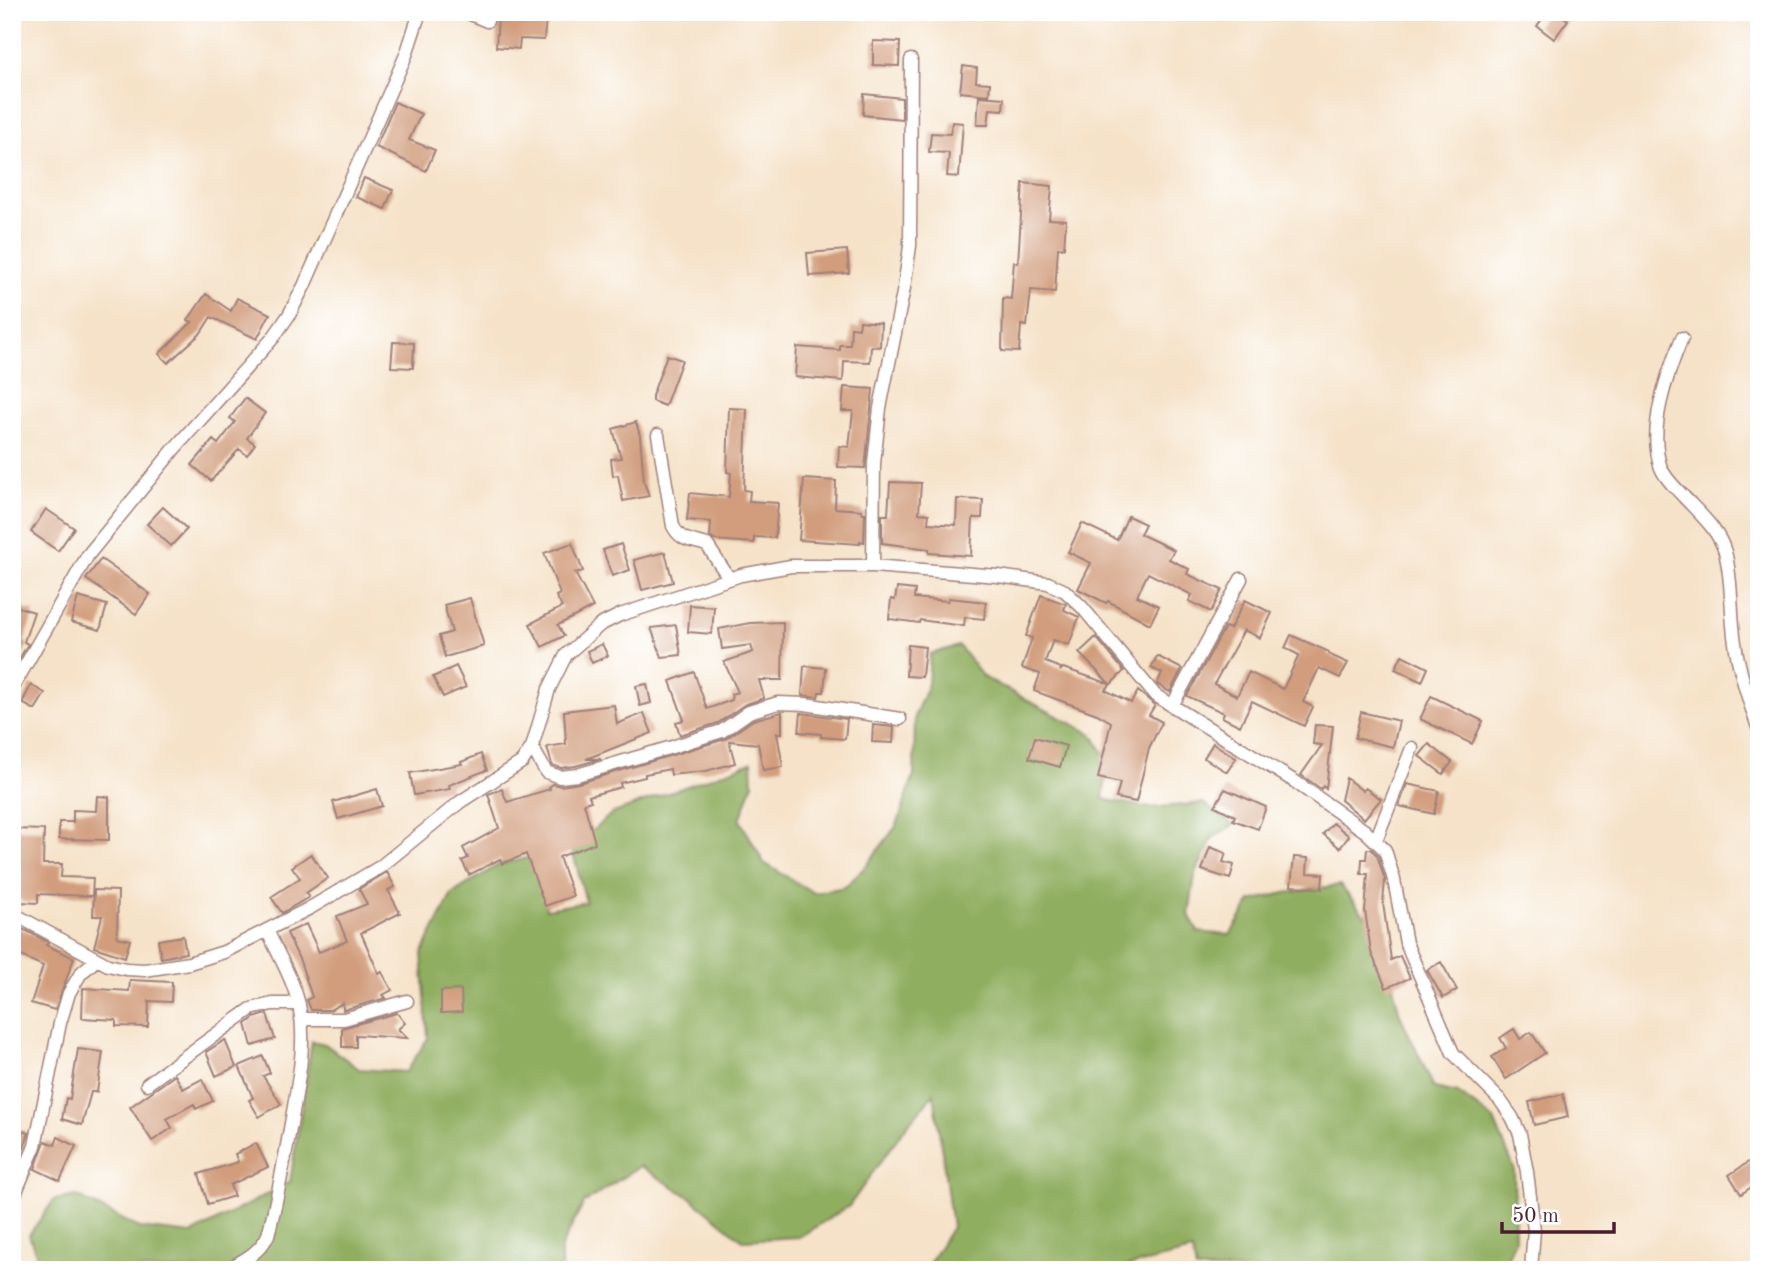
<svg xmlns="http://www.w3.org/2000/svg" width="1771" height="1282" font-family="'Old Standard TT',serif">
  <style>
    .forest { fill: #90ae61; stroke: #6d6646; stroke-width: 2 }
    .building { fill: #d19d7d }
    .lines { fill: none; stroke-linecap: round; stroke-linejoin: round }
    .minor-casing { stroke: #a0807a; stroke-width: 15 }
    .minor { stroke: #fff; stroke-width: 12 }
  </style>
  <rect width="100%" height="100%" fill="#fff"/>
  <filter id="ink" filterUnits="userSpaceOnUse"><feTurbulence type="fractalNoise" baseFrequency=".0143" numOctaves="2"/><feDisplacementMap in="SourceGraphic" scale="14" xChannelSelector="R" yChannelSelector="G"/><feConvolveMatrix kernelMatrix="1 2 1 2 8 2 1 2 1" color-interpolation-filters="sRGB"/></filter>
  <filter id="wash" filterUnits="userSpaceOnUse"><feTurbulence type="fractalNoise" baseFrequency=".00686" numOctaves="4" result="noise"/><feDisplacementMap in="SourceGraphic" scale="28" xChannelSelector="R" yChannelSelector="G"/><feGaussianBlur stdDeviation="1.57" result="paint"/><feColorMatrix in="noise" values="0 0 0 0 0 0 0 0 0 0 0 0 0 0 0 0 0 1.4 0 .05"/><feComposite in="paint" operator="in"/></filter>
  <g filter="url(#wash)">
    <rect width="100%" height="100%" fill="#f5e2c8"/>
    <path class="forest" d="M 959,646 L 983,677 L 1092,734 L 1108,760 L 1103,799 L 1150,808 L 1203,803 L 1233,825 L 1212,838 L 1195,875 L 1189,915 L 1198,932 L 1230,935 L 1251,901 L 1285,893 L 1340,885 L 1381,935 L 1400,1015 L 1434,1088 L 1458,1093 L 1494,1120 L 1514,1168 L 1515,1239 L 1503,1270 L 1196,1270 L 1192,1251 L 1113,1270 L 925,1270 L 952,1227 L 934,1093 L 901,1133 L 849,1206 L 799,1237 L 743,1240 L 691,1198 L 640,1166 L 584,1203 L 561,1247 L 561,1270 L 42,1270 L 29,1235 L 54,1200 L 77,1196 L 139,1228 L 192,1234 L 290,1182 L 312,1041 L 325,1044 L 359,1069 L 406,1072 L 428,1038 L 422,954 L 452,894 L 498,865 L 536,856 L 546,909 L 586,902 L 572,849 L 611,814 L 752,762 L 753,783 L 740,820 L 764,863 L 814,893 L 845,887 L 866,866 L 897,825 L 914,775 L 915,715 L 928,684 L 930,654 Z"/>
    <g id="blocks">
      <path class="building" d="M 1547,12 L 1557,12 L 1568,20 L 1554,39 L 1537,26 Z
        M 498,16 L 546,19 L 544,40 L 520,39 L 519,49 L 496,47 Z
        M 873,41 L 900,42 L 899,66 L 873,65 Z
        M 963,66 L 977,68 L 976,82 L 990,83 L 989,95 L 960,92 Z
        M 864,94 L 902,98 L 902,119 L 863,115 Z
        M 979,96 L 1004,98 L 1003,110 L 990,109 L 988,125 L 977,125 Z
        M 395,102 L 421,114 L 409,140 L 435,150 L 426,171 L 376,147 Z
        M 952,122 L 963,123 L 959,177 L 947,176 L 949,153 L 929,152 L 931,133 L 950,134 Z
        M 364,178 L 393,190 L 385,209 L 356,197 Z
        M 1023,183 L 1052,186 L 1049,219 L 1066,220 L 1064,248 L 1058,248 L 1055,292 L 1031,290 L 1027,326 L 1021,325 L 1019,352 L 1002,351 L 1003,298 L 1011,299 L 1014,262 L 1018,263 Z
        M 847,250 L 849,273 L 809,276 L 807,253 Z
        M 206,294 L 231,311 L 237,298 L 270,314 L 257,339 L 211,317 L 200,334 L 168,363 L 159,354 L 192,322 L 188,320 Z
        M 860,321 L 881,323 L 880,347 L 871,346 L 870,362 L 844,361 L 843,381 L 795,377 L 797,347 L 840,350 L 840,345 L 850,345 L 851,327 L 859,328 Z
        M 393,342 L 414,343 L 413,368 L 391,367 Z
        M 667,355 L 682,360 L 665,406 L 652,401 L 652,396 Z
        M 844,387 L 873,389 L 865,468 L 838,467 L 839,446 L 849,447 L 853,411 L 842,411 Z
        M 245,398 L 265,413 L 247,438 L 255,444 L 247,455 L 239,449 L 211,481 L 192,465 L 213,440 L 218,444 L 235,422 L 230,418 Z
        M 729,408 L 747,409 L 744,490 L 750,491 L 749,501 L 778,503 L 775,538 L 754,537 L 754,543 L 714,540 L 710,537 L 711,522 L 687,520 L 690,493 L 729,497 L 731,473 L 727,472 Z
        M 636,422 L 640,436 L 644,482 L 649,496 L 623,501 L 618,475 L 613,476 L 611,459 L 621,458 L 613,429 Z
        M 804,479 L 836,481 L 835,508 L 862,510 L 862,513 L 865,513 L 864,542 L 860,541 L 860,544 L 799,540 Z
        M 890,482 L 921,483 L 919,513 L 929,514 L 928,523 L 956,525 L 957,499 L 983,500 L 982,518 L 973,518 L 971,556 L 929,553 L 929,549 L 882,543 L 882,515 L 888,515 Z
        M 163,507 L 187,529 L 171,546 L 147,524 Z
        M 46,509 L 74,528 L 58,551 L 31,532 Z
        M 1128,516 L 1145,524 L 1140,534 L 1174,550 L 1169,559 L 1189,569 L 1187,574 L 1222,590 L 1211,612 L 1189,601 L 1192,595 L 1148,573 L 1137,596 L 1159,606 L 1150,624 L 1108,601 L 1106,603 L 1078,589 L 1091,563 L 1068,552 L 1082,523 L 1117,540 Z
        M 572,543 L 583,571 L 575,573 L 593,607 L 558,625 L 564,636 L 542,647 L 530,624 L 562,607 L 556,596 L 560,594 L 544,553 Z
        M 621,544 L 630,570 L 612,576 L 603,550 Z
        M 665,552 L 673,582 L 642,590 L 634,560 Z
        M 101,559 L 150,594 L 136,614 L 86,579 Z
        M 897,588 L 915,590 L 914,598 L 948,601 L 949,598 L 986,602 L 984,619 L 965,617 L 964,626 L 920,620 L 919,623 L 889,619 L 891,599 L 895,600 Z
        M 1041,595 L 1066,604 L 1064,610 L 1079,617 L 1069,645 L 1053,640 L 1045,662 L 1061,668 L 1060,671 L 1063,668 L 1110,684 L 1079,653 L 1096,637 L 1124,671 L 1105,690 L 1131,703 L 1138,691 L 1155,705 L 1149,715 L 1162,722 L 1149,748 L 1136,802 L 1116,798 L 1120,783 L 1098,778 L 1111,722 L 1097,714 L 1034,691 L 1040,674 L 1022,668 L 1032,638 L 1026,636 Z
        M 78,597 L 107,605 L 100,630 L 71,622 Z
        M 470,598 L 484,646 L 445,657 L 439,636 L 452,632 L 444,605 Z
        M 1245,600 L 1272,613 L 1260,638 L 1244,630 L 1214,684 L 1237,696 L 1249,672 L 1283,689 L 1299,655 L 1285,648 L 1291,635 L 1329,652 L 1328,654 L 1348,663 L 1340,678 L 1319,668 L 1303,702 L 1313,707 L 1304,726 L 1252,701 L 1240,726 L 1222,717 L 1224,713 L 1187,696 L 1225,627 L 1230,629 Z
        M 12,605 L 34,612 L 24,642 L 28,644 L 12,671 Z
        M 690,605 L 714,607 L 712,634 L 688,632 Z
        M 783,622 L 782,680 L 759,680 L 764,698 L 744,705 L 718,723 L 680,735 L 676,722 L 684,720 L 670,681 L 694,672 L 707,709 L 732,700 L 731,694 L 738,692 L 724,662 L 753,652 L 751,645 L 722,649 L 719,629 L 750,623 Z
        M 676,625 L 681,655 L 662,657 L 651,628 Z
        M 602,644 L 608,656 L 592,663 L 587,651 Z
        M 908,645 L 925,647 L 922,677 L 906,676 Z
        M 1402,655 L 1428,668 L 1422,682 L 1395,669 Z
        M 1157,656 L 1182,669 L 1170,692 L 1157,684 L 1162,673 L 1151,668 Z
        M 456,666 L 466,687 L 443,697 L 433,677 Z
        M 804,666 L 826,668 L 824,692 L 819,692 L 818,697 L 802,695 Z
        M 647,684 L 651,703 L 640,706 L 636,686 Z
        M 31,685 L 45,693 L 35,710 L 22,703 Z
        M 1431,696 L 1483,721 L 1472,744 L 1420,719 Z
        M 614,705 L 617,724 L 644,713 L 652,733 L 586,759 L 601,759 L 575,766 L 561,768 L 552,765 L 547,747 L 566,744 L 564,711 Z
        M 782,712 L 782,733 L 777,733 L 783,767 L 763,770 L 758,744 L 729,741 L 735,763 L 706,771 L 671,775 L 670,769 L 645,774 L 645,777 L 620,783 L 621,787 L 589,796 L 591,801 L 584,803 L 595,843 L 559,857 L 573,896 L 545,906 L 526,854 L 502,864 L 500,859 L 469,875 L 462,861 L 468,858 L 463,848 L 499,828 L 488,794 L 502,789 L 507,802 L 550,789 L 549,787 L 553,784 L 561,786 L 579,783 L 725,739 L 753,720 Z
        M 1361,712 L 1399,721 L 1393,747 L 1355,738 Z
        M 801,713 L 847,719 L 845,739 L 821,737 L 821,734 L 799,732 Z
        M 873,725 L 894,727 L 893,743 L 872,742 Z
        M 1315,725 L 1333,726 L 1326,789 L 1323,786 L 1321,789 L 1301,775 L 1322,745 L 1313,744 Z
        M 1035,737 L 1066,746 L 1060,767 L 1029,758 Z
        M 1213,743 L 1236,758 L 1227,772 L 1204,758 Z
        M 1429,744 L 1452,762 L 1443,774 L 1419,756 Z
        M 481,754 L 487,770 L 449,785 L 450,789 L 414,795 L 410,773 L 462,764 L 461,762 Z
        M 1346,778 L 1363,791 L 1365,788 L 1381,799 L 1364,819 L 1341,800 Z
        M 1407,784 L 1439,791 L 1434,814 L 1399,806 Z
        M 377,789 L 382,806 L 338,819 L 333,802 Z
        M 1225,789 L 1266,807 L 1258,829 L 1233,820 L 1235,816 L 1215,806 Z
        M 97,796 L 109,797 L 109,840 L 59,839 L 59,822 L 73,822 L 73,810 L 96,811 Z
        M 1333,823 L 1349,836 L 1340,848 L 1323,834 Z
        M 13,829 L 44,830 L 43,864 L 62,864 L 61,877 L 93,878 L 92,896 L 38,894 L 38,903 L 21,902 L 21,899 L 12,898 Z
        M 1210,847 L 1226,853 L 1223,862 L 1234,865 L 1230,879 L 1202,870 Z
        M 1367,849 L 1371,849 L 1377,855 L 1385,880 L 1383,903 L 1391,960 L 1400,956 L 1410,978 L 1386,988 L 1371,952 L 1365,911 L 1368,874 L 1361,874 L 1362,859 L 1366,859 Z
        M 311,854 L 328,878 L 306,893 L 309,897 L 282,913 L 271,897 L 300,878 L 292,867 Z
        M 1294,857 L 1308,858 L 1307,873 L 1323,874 L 1322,889 L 1291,886 Z
        M 387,872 L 395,887 L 388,890 L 400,913 L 361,933 L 379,974 L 382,972 L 392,990 L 383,995 L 386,998 L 343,1010 L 343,1003 L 330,1010 L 311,1010 L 307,1000 L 312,997 L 300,961 L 287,933 L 306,924 L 319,952 L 347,941 L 337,916 L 367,904 L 359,889 Z
        M 94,890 L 118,891 L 117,937 L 130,940 L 125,957 L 94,947 L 102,916 L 93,916 Z
        M 12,926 L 27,931 L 48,942 L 46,945 L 74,958 L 55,1010 L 31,1003 L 43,966 L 17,954 L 20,948 L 12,945 Z
        M 183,936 L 186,953 L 161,958 L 158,940 Z
        M 1441,962 L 1457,990 L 1443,998 L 1427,970 Z
        M 130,980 L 172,982 L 171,1002 L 149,1001 L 148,1027 L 116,1026 L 116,1020 L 82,1018 L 83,988 L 129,991 Z
        M 461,990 L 462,1012 L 441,1013 L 441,991 Z
        M 397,1013 L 405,1023 L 398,1029 L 407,1038 L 356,1035 L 356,1047 L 342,1047 L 342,1028 Z
        M 267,1014 L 275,1039 L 252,1046 L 246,1024 L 254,1018 Z
        M 1514,1029 L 1520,1039 L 1531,1032 L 1545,1053 L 1506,1079 L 1492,1057 L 1506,1048 L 1500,1038 Z
        M 225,1040 L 236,1067 L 216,1076 L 206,1052 Z
        M 78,1049 L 103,1052 L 97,1092 L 91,1092 L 82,1125 L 62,1119 L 66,1098 L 70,1099 Z
        M 263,1056 L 270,1073 L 263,1076 L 281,1104 L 259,1117 L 249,1100 L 253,1098 L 239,1066 Z
        M 175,1075 L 183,1089 L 202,1079 L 213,1101 L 196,1109 L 194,1104 L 167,1119 L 172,1128 L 152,1141 L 130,1107 Z
        M 1563,1094 L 1568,1117 L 1534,1125 L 1529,1102 Z
        M 16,1128 L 29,1133 L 17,1167 L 12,1165 L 12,1135 Z
        M 58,1137 L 76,1146 L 60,1181 L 35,1169 L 45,1141 L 55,1145 Z
        M 256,1143 L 268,1167 L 230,1185 L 234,1196 L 208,1204 L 199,1174 L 238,1162 L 235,1154 Z
        M 1759,1155 L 1759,1182 L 1741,1194 L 1729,1175 Z"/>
    </g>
  </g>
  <g filter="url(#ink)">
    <use href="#blocks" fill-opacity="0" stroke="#a0807a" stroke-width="2"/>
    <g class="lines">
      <g class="minor-casing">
        <path id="minor" d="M 466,12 L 487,21
          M 1682,338 C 1667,374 1647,429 1661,468 C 1666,480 1676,488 1684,497 C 1700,514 1718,529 1725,552 C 1733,582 1730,612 1735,643 C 1739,672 1749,702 1759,730
          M 658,435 L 673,526 C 681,542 692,540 707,545 L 729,578
          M 873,566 L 874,463 L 880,408 L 904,288 L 910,246 L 911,60
          M 12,689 L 88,555 L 175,448 L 273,338 L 289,315 L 304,286 L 406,55 L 420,12
          M 1172,706 L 1241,579
          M 532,747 L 546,772 L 560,777 L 577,775 L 672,747 L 722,731 L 749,712 L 778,703 L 805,704 L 900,719
          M 1376,840 L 1412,748
          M 12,913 L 108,965 L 126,969 L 145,970 L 189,963 L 224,952 L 310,908 L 380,867 L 460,802 L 522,762 L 532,747 L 549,689 L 566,655 L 600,625 L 620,615 L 741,575 L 791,566 L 873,566 L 998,576 L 1048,583 L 1065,591 L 1082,607 L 1155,695 L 1294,781 L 1365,831 L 1385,850 L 1394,880 L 1406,943 L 1453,1053 L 1500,1100 L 1512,1117 L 1520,1134 L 1527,1172 L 1534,1230 L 1531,1270
          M 301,1019 L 344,1019 L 407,1001
          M 147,1084 L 251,1009 L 272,1004 L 299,1004
          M 12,1201 L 35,1146 L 60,1023 L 69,993 L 81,973 L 97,959
          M 226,1270 C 242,1261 260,1253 268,1235 C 278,1197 285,1157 292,1118 C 298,1082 307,1041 299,1005 C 293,979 278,954 267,930"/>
      </g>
      <use href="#minor" class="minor"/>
    </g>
  </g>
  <rect width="1771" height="1282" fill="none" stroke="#fff" stroke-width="42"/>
  <path d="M1502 1222v10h112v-10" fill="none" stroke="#4a1f2b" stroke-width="3.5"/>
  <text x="1512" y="1222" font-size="21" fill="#4a1f2b" stroke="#ffffff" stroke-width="5" paint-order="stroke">50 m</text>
</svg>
